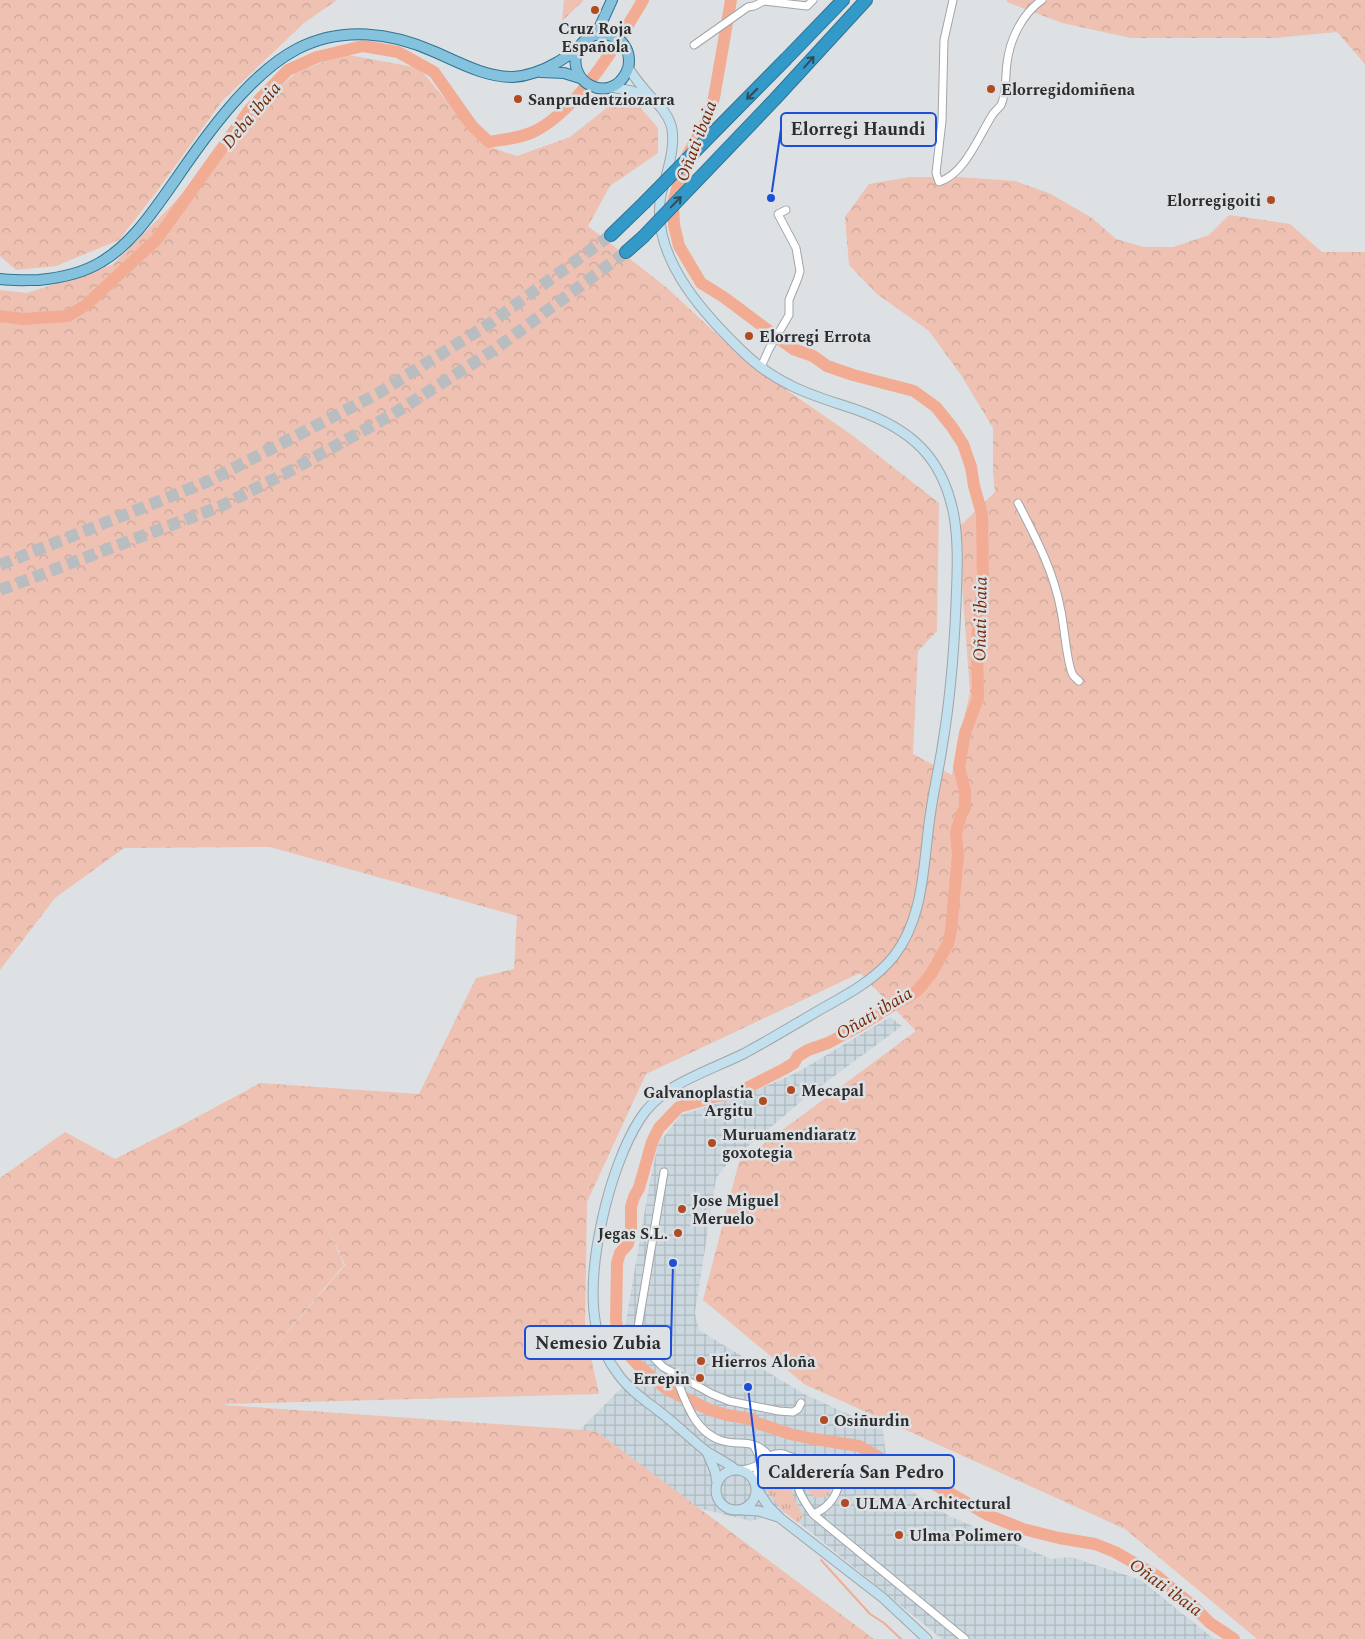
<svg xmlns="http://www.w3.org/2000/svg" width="1365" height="1639" font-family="Spectral,serif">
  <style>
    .industrial { fill: url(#industrial-grid) }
    .grass { fill: url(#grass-tufts) }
    .forest { fill: url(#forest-crowns) }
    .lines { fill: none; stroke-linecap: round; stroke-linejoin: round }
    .stream { stroke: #f2ac94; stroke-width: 2 }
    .river { stroke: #f2ac94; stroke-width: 12 }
    .highway-tunnel { stroke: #babdc0; stroke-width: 12; stroke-dasharray: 12 6; stroke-linecap: butt }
    .street-casing { stroke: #a1a5a8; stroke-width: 9 }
    .secondary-casing { stroke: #a1a5a8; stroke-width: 11 }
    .primary-casing { stroke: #307392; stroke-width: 12 }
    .highway-casing { stroke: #307392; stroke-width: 14 }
    .street { stroke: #fff; stroke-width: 7 }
    .secondary { stroke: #c2e0ee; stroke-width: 9 }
    .primary { stroke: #84c2de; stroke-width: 10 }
    .highway { stroke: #3299c8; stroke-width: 12 }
    .highway-bridge-casing { stroke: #307392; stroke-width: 14; stroke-linecap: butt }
    .highway-bridge { stroke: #3299c8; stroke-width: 12 }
    .oneway { stroke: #2e4d5c }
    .poi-dot { fill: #b14b24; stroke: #dde1e4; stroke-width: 2 }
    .labels { text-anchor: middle; stroke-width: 5; stroke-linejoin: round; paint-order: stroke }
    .poi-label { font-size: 16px; font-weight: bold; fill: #2c2d2e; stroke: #dde1e4; text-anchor: start }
    .water-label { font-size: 18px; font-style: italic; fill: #772704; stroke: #dde1e4 }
    .leader { fill: none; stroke: #1d4ed8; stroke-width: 2 }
    .callout-dot { fill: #1d4ed8; stroke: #dde1e4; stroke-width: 2 }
    .callout { fill: #dde1e4; stroke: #1d4ed8; stroke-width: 2 }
    .callout-label { font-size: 18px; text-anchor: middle; font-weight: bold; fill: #2c2d2e }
  </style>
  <defs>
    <pattern id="industrial-grid" width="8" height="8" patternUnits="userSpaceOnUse" patternTransform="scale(1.25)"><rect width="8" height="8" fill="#ccd8df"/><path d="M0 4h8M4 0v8" fill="none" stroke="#afbac0"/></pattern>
    <pattern id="grass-tufts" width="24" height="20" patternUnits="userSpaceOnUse" patternTransform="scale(1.25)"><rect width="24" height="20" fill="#eec1b2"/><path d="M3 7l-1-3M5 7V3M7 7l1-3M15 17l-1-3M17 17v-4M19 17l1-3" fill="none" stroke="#cca699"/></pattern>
    <pattern id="forest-crowns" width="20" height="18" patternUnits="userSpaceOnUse" patternTransform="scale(1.25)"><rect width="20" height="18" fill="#eec1b2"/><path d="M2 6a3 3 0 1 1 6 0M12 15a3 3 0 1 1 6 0" fill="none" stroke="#cca699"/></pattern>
  </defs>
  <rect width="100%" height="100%" fill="#dde1e4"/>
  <path class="industrial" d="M 890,1017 L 902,1026 L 810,1094 L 727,1164 L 716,1179 L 695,1313 L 699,1330 L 804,1394 L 883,1430 L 888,1475 L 949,1516 L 1051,1559 L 1071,1557 L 1141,1580 L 1214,1639 L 942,1639 L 786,1512 L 751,1521 L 664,1500 L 575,1435 L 644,1365 L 629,1343 L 625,1327 L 649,1186 L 658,1144 L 681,1115 L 750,1093 L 798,1072 Z"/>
  <path class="grass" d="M 777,1459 C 786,1461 789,1463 793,1471 L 791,1472 L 792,1494 L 803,1516 L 798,1523 L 783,1511 L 763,1486 L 764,1467 L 772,1460 Z
    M 808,1469 L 826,1474 C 832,1482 834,1488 827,1496 L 816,1498 L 808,1491 L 805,1473 Z"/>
  <path class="forest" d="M 0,0 L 337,0 L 304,23 L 223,100 L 157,191 L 119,240 L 56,266 L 16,270 L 0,256 Z
    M 564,0 L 584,0 L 562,21 Z
    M 1007,0 L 1365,0 L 1365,64 L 1337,32 L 1275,38 L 1131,38 L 1062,23 L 1007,2 Z
    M 343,54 L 419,68 L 484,145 L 517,156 L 570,137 L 614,102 L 639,106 L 658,128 L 658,153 L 610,186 L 588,226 L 667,288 L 749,364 L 852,435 L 939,503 L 937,631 L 918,651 L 913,754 L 952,775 L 970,692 L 962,584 L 960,526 L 995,492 L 993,473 L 993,428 L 961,375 L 929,331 L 877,294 L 849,265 L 845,217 L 869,184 L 910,177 L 959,177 L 1015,181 L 1051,194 L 1092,218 L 1116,239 L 1144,247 L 1173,247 L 1209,235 L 1229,215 L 1290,224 L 1322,252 L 1365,252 L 1365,1639 L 1257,1639 L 1125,1529 L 804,1384 L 703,1300 L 739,1162 L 916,1031 L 860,973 L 646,1074 L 587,1202 L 585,1330 L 599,1394 L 226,1404 L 345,1265 L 323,1218 L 344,1265 L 225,1405 L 596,1431 L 874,1639 L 0,1639 L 0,1178 L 65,1132 L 115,1159 L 186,1123 L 260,1083 L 419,1094 L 476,978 L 514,969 L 517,916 L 270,847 L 124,848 L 55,898 L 0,970 L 0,290 L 27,293 L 112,265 L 171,206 L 268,98 L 296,73 Z"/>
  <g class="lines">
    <path class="stream" d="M 821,1560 L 870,1614 L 884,1623 L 901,1639"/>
    <path class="river" d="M 731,0 L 714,98 L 706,121 L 686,158 L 673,203 L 674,225 L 679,246 L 701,283 L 725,298 L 793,349 L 813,356 L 827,366 L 853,375 L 914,391 L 936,407 L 952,427 L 963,444 L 971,467 L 974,486 L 982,514 L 983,580 L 977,640 L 978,698 L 965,733 L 959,767 L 965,791 L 965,808 L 961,815 L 956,833 L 958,855 L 951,931 L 948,944 L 931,974 L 918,990 L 907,998 L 895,1004 L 858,1027 L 828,1043 L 808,1050 L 798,1056 L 794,1063 L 784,1069 L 737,1093 L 718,1096 L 679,1107 L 659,1128 L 652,1142 L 639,1188 L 634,1197 L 631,1207 L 631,1230 L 628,1244 L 620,1253 L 617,1263 L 616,1321 L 620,1340 L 628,1354 L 638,1365 L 660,1384 L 668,1390 L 710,1410 L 727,1415 L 751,1419 L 757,1423 L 790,1434 L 814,1439 L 859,1446 L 882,1459 L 906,1468 L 988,1515 L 1023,1529 L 1059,1538 L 1095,1544 L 1115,1552 L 1157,1576 L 1192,1605 L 1210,1623 L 1234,1639
      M 0,316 L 23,319 L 68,316 L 86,305 L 157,239 L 250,109 L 288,70 L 317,57 L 363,46 L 398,52 L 434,72 L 472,126 L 489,142 C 505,139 523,138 537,130 C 580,107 619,41 643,0"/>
    <path class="highway-tunnel" d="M 0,565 L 209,481 L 377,394 L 489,324 L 611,235
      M 0,590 L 219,507 L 290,471 L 393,414 L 494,350 L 626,252"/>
    <g class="street-casing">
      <path id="street" d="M 953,0 L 944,40 L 942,121 L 936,173 L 939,182 C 966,173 979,135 993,114 C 995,111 999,108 1001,105 C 1007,92 1005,76 1007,63 C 1010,39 1022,14 1042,0
        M 694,45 L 748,7 L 754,6 L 764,1 L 807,6 L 813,0
        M 761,367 L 769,349 L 789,315 L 789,300 L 798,278 L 800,271 L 796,248 L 778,214 L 786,210
        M 1018,503 C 1036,538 1054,572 1061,611 C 1064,624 1067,666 1073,675 C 1075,678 1077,679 1079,681
        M 664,1172 L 638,1327 L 639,1340 L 648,1352 L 663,1367 L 712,1394 L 729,1401 L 779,1411 L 793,1412 L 798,1409 L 801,1403
        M 675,1375 C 685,1400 694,1433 723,1441 C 741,1446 755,1438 769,1456
        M 754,1446 L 762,1461 L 755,1477 L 755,1483
        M 789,1456 L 829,1469 L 839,1474 C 841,1491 830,1508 813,1514
        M 741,1471 C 746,1469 752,1468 756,1466 C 761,1463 764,1458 769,1456 C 797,1445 795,1474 799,1490 C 802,1499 808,1507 813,1514 L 965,1639"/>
    </g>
    <g class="secondary-casing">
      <path id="secondary" d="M 628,68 C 635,78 642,87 650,96 C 659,105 667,113 671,125 C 677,145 666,175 661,195 C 650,254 700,310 739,348 C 754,363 771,376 790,385 C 811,396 834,402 857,410 C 911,429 943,457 954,516 C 959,545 957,576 956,605 C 954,653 950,701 942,748 C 939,768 934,789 931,810 C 923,858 926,915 894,956 C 876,979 848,994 823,1008 C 797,1023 771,1039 745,1053 C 721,1065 695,1074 672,1088 C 660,1096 648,1106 640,1119 C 609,1167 585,1269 596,1326 C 600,1343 607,1360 618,1374 C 630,1391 649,1403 665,1416 C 679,1427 692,1440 706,1451 C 716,1458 727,1462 736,1470
        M 611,87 L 632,91 L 650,96
        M 707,1452 L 715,1471 L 717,1483
        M716 1490a20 20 0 1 1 40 0a20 20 0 1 1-40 0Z
        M 756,1488 L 769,1507 L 780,1518 L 883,1598 L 927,1639
        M 742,1510 L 759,1511 L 778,1517"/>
    </g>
    <g class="primary-casing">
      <path id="primary" d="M 596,35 L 612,0
        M 541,72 L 564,73 L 580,78
        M 0,279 C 12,281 26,280 39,280 C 60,278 83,273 101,262 C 132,244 154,210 174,182 C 204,138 249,74 297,49 C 341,26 391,32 435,52 C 460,63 485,77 513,77 C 530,76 544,70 558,62 C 564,58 571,54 576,50 C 580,46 583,41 588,38 C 601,30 619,35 626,48 C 630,56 630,66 626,73 C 610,105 564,83 578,48"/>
    </g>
    <g class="highway-casing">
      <path id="highway" d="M 786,59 L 843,0
        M 776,98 L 866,0
        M 611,235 L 644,203
        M 626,252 L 643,237"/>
    </g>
    <use href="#street" class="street"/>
    <use href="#secondary" class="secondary"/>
    <use href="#primary" class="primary"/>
    <use href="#highway" class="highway"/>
    <g class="highway-bridge-casing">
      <path id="highway-bridge" d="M 644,203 L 786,59
        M 643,237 L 776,98"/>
    </g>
    <use href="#highway-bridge" class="highway-bridge"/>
  </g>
  <defs><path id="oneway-shaft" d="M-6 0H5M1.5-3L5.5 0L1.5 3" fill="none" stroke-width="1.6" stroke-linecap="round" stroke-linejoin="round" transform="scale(1.25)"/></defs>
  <g class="oneway">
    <use href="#oneway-shaft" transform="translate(809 62) rotate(-48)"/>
    <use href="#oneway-shaft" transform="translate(752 94) rotate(135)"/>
    <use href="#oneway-shaft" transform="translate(676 202) rotate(-46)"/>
  </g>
  <g class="poi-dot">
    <circle cx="595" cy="10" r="5"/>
    <circle cx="991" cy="89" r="5"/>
    <circle cx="518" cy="99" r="5"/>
    <circle cx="1271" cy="200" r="5"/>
    <circle cx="749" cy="336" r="5"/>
    <circle cx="791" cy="1090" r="5"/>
    <circle cx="763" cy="1101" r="5"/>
    <circle cx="712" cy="1143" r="5"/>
    <circle cx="682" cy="1209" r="5"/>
    <circle cx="678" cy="1233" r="5"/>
    <circle cx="701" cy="1361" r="5"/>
    <circle cx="700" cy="1378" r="5"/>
    <circle cx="824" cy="1420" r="5"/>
    <circle cx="845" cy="1503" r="5"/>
    <circle cx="899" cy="1535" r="5"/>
  </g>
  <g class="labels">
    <g class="poi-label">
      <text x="595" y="34" text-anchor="middle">Cruz Roja<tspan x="595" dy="18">Española</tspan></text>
      <text x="1001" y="95">Elorregidomiñena</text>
      <text x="528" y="105">Sanprudentziozarra</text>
      <text x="1261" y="206" text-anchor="end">Elorregigoiti</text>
      <text x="759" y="342">Elorregi Errota</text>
      <text x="801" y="1096">Mecapal</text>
      <text x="753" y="1098" text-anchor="end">Galvanoplastia<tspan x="753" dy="18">Argitu</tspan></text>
      <text x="722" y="1140">Muruamendiaratz<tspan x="722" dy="18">goxotegia</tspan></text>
      <text x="692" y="1206">Jose Miguel<tspan x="692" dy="18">Meruelo</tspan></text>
      <text x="668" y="1239" text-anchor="end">Jegas S.L.</text>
      <text x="711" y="1367">Hierros Aloña</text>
      <text x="690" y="1384" text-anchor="end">Errepin</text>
      <text x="834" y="1426">Osiñurdin</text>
      <text x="855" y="1509">ULMA Architectural</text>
      <text x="909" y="1541">Ulma Polimero</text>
    </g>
    <g class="water-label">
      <text transform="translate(251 115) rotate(-50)" y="6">Deba ibaia</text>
      <text transform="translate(696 141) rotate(-69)" y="6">Oñati ibaia</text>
      <text transform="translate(980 619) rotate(-89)" y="6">Oñati ibaia</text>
      <text transform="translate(874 1013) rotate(-31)" y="6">Oñati ibaia</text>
      <text transform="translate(1166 1587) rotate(36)" y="6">Oñati ibaia</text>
    </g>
  </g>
  <path class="leader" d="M771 198L781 129M673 1263L671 1343M748 1387L758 1471"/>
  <g class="callout-dot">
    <circle cx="771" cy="198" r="5"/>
    <circle cx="673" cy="1263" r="5"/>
    <circle cx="748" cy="1387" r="5"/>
  </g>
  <g class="callout">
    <rect x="781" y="113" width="155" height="33" rx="5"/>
    <rect x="525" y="1326" width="146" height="33" rx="5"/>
    <rect x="758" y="1455" width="196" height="33" rx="5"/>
  </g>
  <g class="callout-label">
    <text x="858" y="135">Elorregi Haundi</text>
    <text x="598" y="1349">Nemesio Zubia</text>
    <text x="856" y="1478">Calderería San Pedro</text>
  </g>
</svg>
